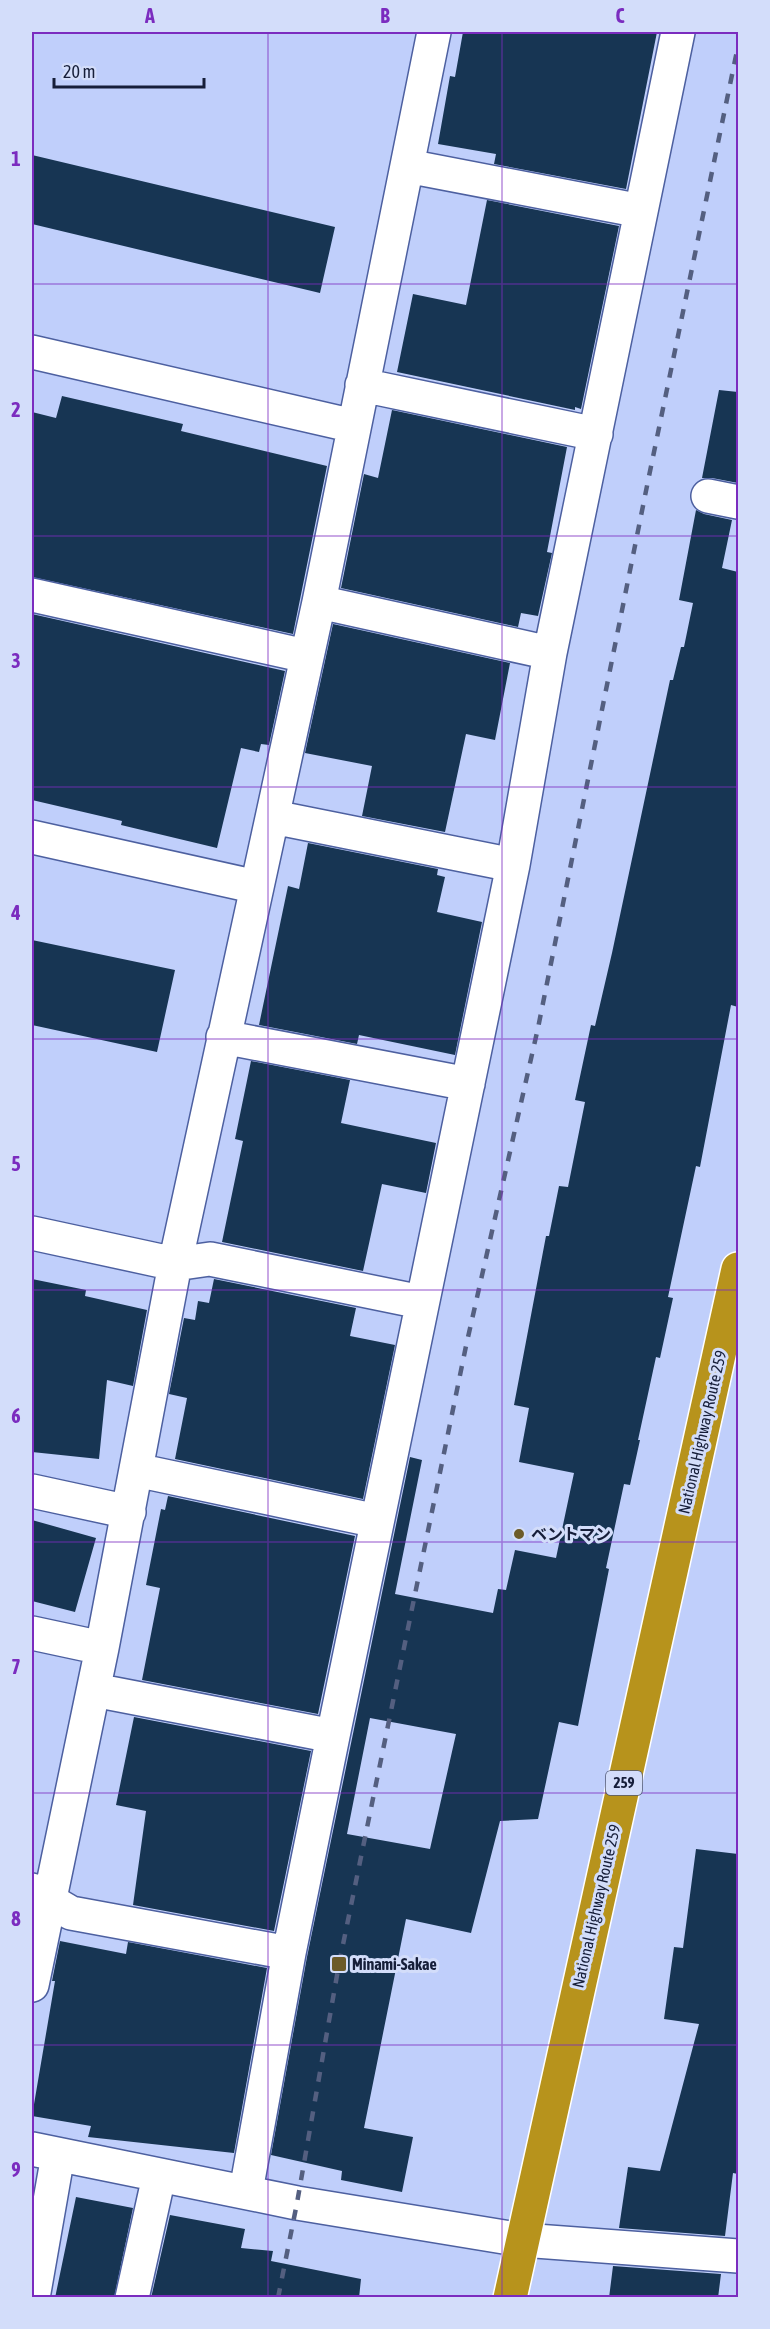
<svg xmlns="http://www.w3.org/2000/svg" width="770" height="2329" font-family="'Asap Condensed','Noto Sans JP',sans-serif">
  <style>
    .building { fill: #173553; fill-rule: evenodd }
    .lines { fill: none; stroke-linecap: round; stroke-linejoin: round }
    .minor-casing { stroke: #4d60a0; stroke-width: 36 }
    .highway-casing { stroke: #fff; stroke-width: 36 }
    .minor { stroke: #fff; stroke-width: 33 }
    .highway { stroke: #b7931c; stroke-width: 33 }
    .rail { stroke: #545f80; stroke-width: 4.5; stroke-dasharray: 10 10; stroke-linecap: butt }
    .grid { fill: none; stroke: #7b2cbf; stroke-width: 1.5; stroke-opacity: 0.55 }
    .poi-dot { fill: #6c5b29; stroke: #d3ddfa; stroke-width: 2 }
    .labels { text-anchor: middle; stroke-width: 6; stroke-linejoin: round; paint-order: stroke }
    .shield { fill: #d3ddfa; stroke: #4f5773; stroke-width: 1.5 }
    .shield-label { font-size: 15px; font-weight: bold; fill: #161e39 }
    .street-label { font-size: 16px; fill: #161e39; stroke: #d3ddfa }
    .poi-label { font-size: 16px; font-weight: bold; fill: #161e39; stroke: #d3ddfa; text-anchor: start }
    .neatline { fill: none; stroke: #7b2cbf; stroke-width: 2 }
    .grid-label { font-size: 20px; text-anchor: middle; font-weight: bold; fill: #7b2cbf }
  </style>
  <rect width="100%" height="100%" fill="#c0cffb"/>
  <path class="building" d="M 463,32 L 657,32 L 626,189 L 494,164 L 496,154 L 438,144 L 450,76 L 455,77 Z
    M 32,155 L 335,227 L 320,293 L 32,224 Z
    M 487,200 L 619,226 L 581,409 L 575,407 L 575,410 L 397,372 L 413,294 L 466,305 Z
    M 719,390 L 738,392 L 738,483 L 712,478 L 702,478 Z
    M 62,396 L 183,424 L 181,431 L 327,466 L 293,634 L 32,577 L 32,412 L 56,418 Z
    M 392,410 L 567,447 L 547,552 L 552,553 L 538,616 L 521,613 L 518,627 L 341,588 L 364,474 L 378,478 Z
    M 696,510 L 704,514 L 732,520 L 722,568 L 738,572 L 738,1007 L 731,1005 L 700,1167 L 696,1166 L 668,1297 L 673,1298 L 660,1358 L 656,1357 L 638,1440 L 640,1440 L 630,1485 L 624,1484 L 606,1568 L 609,1569 L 578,1726 L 559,1722 L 538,1819 L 500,1821 L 471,1933 L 406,1919 L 364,2128 L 413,2137 L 402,2192 L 341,2180 L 342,2171 L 271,2155 L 307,1957 L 410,1457 L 422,1460 L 395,1594 L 493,1613 L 498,1589 L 506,1590 L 515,1550 L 556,1558 L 574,1473 L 519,1462 L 529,1408 L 514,1405 L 546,1236 L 549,1236 L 559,1186 L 568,1187 L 585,1102 L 575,1100 L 591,1025 L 595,1026 L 612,953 L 670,680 L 673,680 L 681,647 L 684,647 L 693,603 L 679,600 ZM 370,1718 L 456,1734 L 430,1849 L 347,1834 Z
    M 32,614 L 285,671 L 269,745 L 261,744 L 259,752 L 241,748 L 217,848 L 121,825 L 122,821 L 32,800 Z
    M 333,624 L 510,663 L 495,740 L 466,734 L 445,832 L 362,816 L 372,766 L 305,753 Z
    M 308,843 L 438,869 L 437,875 L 445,877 L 437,912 L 482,922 L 455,1055 L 359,1035 L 357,1044 L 259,1025 L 288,886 L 299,889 Z
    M 32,940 L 175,970 L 157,1052 L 32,1025 Z
    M 251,1061 L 350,1080 L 341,1123 L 436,1143 L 426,1193 L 382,1184 L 363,1271 L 222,1242 L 243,1141 L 235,1139 Z
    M 32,1279 L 86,1290 L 85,1296 L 147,1310 L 133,1386 L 107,1380 L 99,1459 L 32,1452 Z
    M 214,1279 L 356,1308 L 350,1336 L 395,1345 L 363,1499 L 175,1459 L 187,1398 L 169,1394 L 184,1318 L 195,1320 L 198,1301 L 209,1303 Z
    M 168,1496 L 355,1536 L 318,1714 L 142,1680 L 160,1588 L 146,1585 L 161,1509 L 165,1510 Z
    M 32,1520 L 96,1538 L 75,1612 L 32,1601 Z
    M 134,1717 L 311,1751 L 274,1931 L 133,1905 L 146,1811 L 116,1805 Z
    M 696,1849 L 738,1854 L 738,2174 L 733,2173 L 725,2236 L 619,2228 L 628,2167 L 660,2171 L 699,2024 L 664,2019 L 674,1947 L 683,1948 Z
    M 60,1941 L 126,1954 L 128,1942 L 267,1968 L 234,2153 L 88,2137 L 91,2126 L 32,2116 L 55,1981 L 52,1981 Z
    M 76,2197 L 133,2208 L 114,2298 L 55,2298 Z
    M 170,2215 L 245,2229 L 241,2248 L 273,2251 L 271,2261 L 361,2279 L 359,2298 L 151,2298 Z
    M 613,2266 L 721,2274 L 718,2298 L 609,2298 Z"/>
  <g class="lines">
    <g class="minor-casing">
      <path id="minor" d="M 407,166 L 641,211
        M 32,352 L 354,426
        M 362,385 L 596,434
        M 708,496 L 738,502
        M 32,595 L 306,656
        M 319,602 L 550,653
        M 273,817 L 513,865
        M 32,837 L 257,887
        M 223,1037 L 468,1084
        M 32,1233 L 175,1264 L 210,1259 L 421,1302
        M 136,1470 L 377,1521
        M 32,1491 L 129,1512
        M 32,1633 L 102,1648
        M 94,1690 L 333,1736
        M 32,1890 L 71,1913 L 289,1953
        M 32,1985 L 102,1648 L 175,1264 L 319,602 L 434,32
        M 32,2149 L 297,2203 L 522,2240 L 738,2256
        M 246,2191 L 289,1953 L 333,1736 L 513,865 L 550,653 L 678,32
        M 33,2298 L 58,2155
        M 132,2298 L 159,2176"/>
    </g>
    <g class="highway-casing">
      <path id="highway" d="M 510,2298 L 738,1269"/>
    </g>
    <use href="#minor" class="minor"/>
    <use href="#highway" class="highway"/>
    <path class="rail" d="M 278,2298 L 297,2203 L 339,1964 L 466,1346 L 538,1028 L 648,481 L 738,46"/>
  </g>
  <path class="grid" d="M 268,32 L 268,2298M 502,32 L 502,2298M 32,284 L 738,284M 32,536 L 738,536M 32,787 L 738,787M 32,1039 L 738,1039M 32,1290 L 738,1290M 32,1542 L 738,1542M 32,1793 L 738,1793M 32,2045 L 738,2045"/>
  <g class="poi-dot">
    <circle cx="519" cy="1534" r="6"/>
    <rect x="331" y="1956" width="16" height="16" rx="3"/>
  </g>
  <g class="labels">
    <rect class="shield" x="606" y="1771" width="36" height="24" rx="4.5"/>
    <g class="shield-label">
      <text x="624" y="1788">259</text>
    </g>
    <g class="street-label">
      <text transform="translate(702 1432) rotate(-77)" y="6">National Highway Route 259</text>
      <text transform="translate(596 1906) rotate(-77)" y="6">National Highway Route 259</text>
    </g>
    <g class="poi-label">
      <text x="531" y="1540">ベントマン</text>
      <text x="352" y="1970">Minami-Sakae</text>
    </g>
  </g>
  <rect width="770" height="2329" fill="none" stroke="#d3ddfa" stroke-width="66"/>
  <path d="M54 78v9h150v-9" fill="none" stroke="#161e39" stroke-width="3"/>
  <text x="63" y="78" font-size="18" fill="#161e39" stroke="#d3ddfa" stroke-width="4.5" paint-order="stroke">20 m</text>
  <rect x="33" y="33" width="704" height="2263" class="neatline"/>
  <g class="grid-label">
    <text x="150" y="23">A</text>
    <text x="385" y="23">B</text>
    <text x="620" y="23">C</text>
    <text x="16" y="166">1</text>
    <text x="16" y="417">2</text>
    <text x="16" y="668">3</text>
    <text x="16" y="920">4</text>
    <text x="16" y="1171">5</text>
    <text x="16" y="1423">6</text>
    <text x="16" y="1674">7</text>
    <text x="16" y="1926">8</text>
    <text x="16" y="2177">9</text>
  </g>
</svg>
